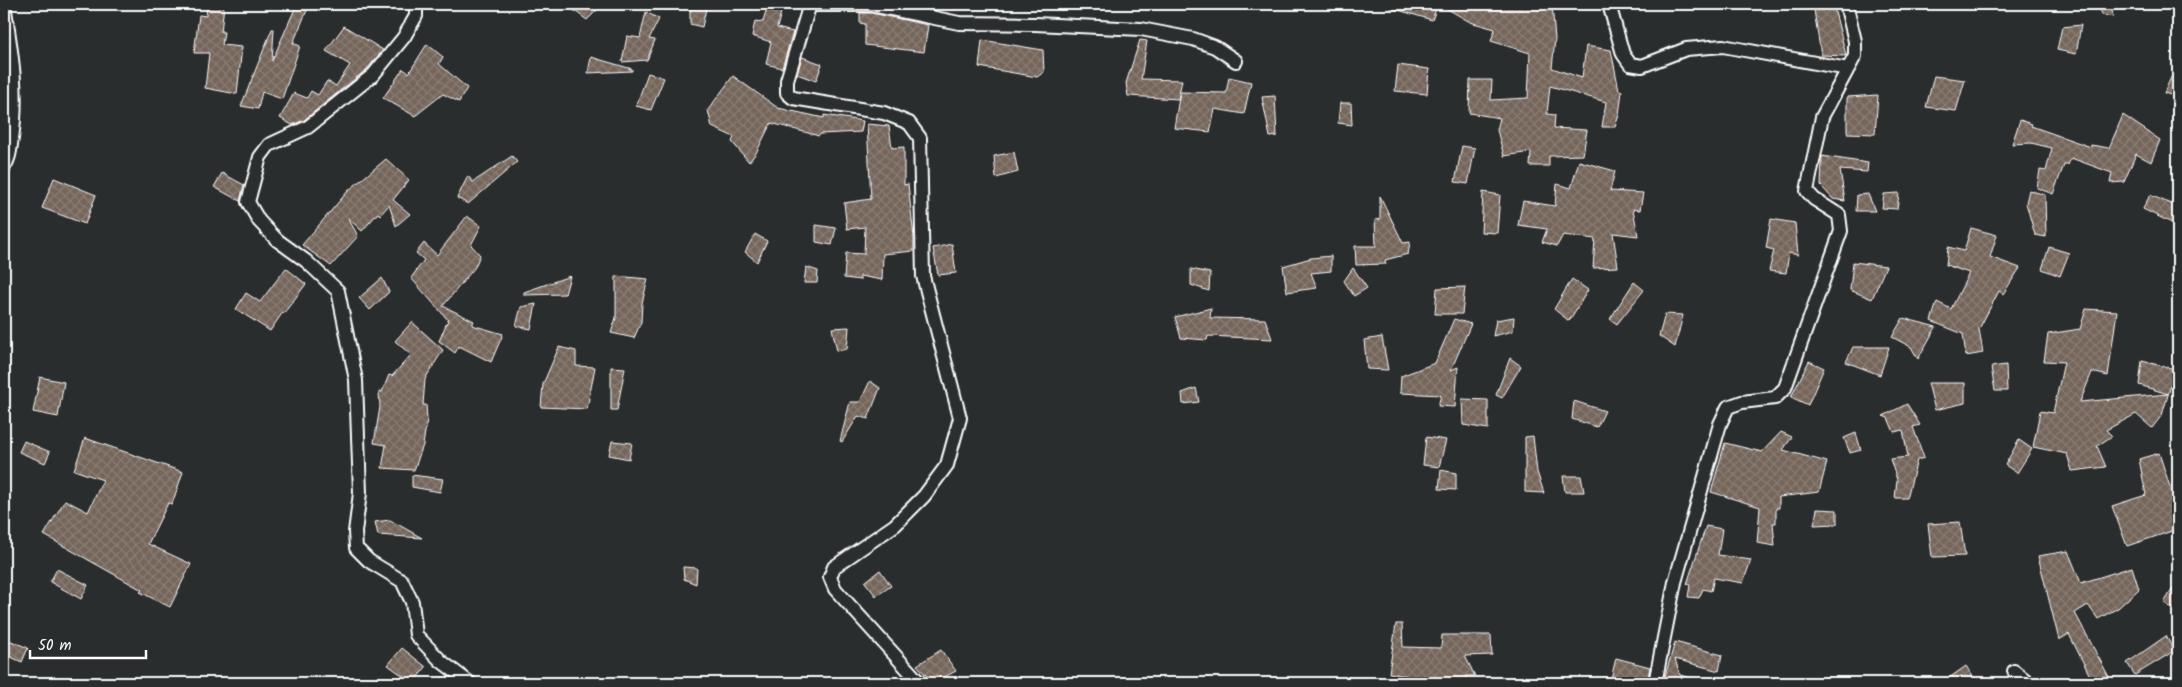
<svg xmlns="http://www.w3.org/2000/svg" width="2182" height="687" font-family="Kalam,sans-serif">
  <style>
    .building { fill: url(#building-cross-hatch); stroke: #fff }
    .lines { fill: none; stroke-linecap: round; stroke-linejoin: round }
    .street-casing { stroke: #fff; stroke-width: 16 }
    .street { stroke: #2a2d2e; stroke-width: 12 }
  </style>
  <defs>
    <pattern id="building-cross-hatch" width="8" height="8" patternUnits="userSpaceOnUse" patternTransform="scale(1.25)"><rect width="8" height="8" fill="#74655a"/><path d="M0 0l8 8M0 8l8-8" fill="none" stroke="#897c73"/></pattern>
  </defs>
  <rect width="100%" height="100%" fill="#2a2d2e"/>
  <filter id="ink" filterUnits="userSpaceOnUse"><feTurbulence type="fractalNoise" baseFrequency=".02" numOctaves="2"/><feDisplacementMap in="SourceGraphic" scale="10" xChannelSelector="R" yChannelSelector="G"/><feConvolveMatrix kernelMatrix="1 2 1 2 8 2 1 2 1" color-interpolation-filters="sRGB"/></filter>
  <g filter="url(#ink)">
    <path class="building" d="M 207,4 L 224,5 L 221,32 L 224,32 L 222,45 L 242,47 L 237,94 L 205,88 L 209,53 L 194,53 L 199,15 L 206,16 Z
      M 297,4 L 308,8 L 293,43 L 300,46 L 282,99 L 262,92 L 258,109 L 241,106 L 272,29 L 274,29 L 272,61 Z
      M 565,4 L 603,4 L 587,20 Z
      M 707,4 L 702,27 L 690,24 L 690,6 Z
      M 768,4 L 783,4 L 777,28 L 793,32 L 782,68 L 766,64 L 771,42 L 752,36 L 755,21 L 763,22 Z
      M 906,4 L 932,4 L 931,9 Z
      M 1389,4 L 1438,4 L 1432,20 L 1388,7 Z
      M 1439,4 L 1552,4 L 1555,39 L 1552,68 L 1582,78 L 1586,46 L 1611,50 L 1619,90 L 1622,91 L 1619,115 L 1615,127 L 1602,127 L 1606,102 L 1550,86 L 1547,114 L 1555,115 L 1554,128 L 1587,130 L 1583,155 L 1549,156 L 1549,166 L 1530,166 L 1531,152 L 1504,156 L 1497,130 L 1500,118 L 1469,113 L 1470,80 L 1492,80 L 1491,100 L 1528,98 L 1530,53 L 1491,41 L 1495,29 L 1470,22 Z
      M 2098,4 L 2111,4 L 2113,17 L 2101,15 Z
      M 1834,8 L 1846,55 L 1846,56 L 1821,55 L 1814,10 Z
      M 646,12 L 659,19 L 649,39 L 655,40 L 647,60 L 622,62 L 627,36 L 640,38 Z
      M 860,13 L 871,13 L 928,25 L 924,52 L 865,45 L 865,24 L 860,23 Z
      M 2081,25 L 2076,54 L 2057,50 L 2062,27 Z
      M 344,26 L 383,50 L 367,69 L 304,120 L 292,125 L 280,118 L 294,93 L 307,98 L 311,91 L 318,95 L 327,81 L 336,86 L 350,65 L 326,51 Z
      M 982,40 L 1043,50 L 1044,72 L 1037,77 L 979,67 Z
      M 1140,40 L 1147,41 L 1141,79 L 1182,80 L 1178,99 L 1128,96 L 1126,83 Z
      M 427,44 L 443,57 L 439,64 L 467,88 L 459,102 L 443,94 L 415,116 L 383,98 L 403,69 L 409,73 Z
      M 591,57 L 632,69 L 632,71 L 588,73 Z
      M 802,57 L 822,64 L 816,81 L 797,74 Z
      M 2178,62 L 2178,97 L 2164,93 Z
      M 1398,65 L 1429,69 L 1427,94 L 1395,91 Z
      M 648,73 L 664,78 L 651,110 L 636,106 Z
      M 733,76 L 778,108 L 824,118 L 824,115 L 863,121 L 861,132 L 820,134 L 819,136 L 771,123 L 756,153 L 749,162 L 732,142 L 734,137 L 712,127 L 708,110 Z
      M 1934,76 L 1965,80 L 1956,111 L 1926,107 Z
      M 1229,77 L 1251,82 L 1244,114 L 1215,109 L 1210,132 L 1174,128 L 1180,92 L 1226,93 Z
      M 1878,95 L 1875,134 L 1847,133 L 1847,97 Z
      M 1275,96 L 1277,136 L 1270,137 L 1262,97 Z
      M 1340,103 L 1351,103 L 1352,125 L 1338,123 Z
      M 2123,115 L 2160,140 L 2151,162 L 2136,154 L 2124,182 L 2110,183 L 2112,173 L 2071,158 L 2068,165 L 2064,165 L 2053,194 L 2037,188 L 2040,170 L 2046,171 L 2052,148 L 2031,143 L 2012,144 L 2020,120 L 2032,124 L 2031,126 L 2091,147 L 2091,145 L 2109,148 Z
      M 867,124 L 889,126 L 892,148 L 904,147 L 904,185 L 908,184 L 914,237 L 914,251 L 883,254 L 882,280 L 860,276 L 860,280 L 844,278 L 846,253 L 864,254 L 865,227 L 847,229 L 844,203 L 871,199 Z
      M 1462,146 L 1475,148 L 1468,184 L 1455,182 Z
      M 1014,152 L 1018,172 L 996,178 L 994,156 Z
      M 512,156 L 517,162 L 468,204 L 457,198 L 468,176 L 473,182 Z
      M 1822,156 L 1868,163 L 1867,172 L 1840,170 L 1845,201 L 1833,199 L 1821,186 Z
      M 386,159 L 409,180 L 393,200 L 410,214 L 396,226 L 389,205 L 380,215 L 378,213 L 362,231 L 348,218 L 358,236 L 331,266 L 302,245 L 348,191 Z
      M 1579,161 L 1615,171 L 1610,191 L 1643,193 L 1640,210 L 1633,209 L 1638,236 L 1613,233 L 1618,267 L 1593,268 L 1595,239 L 1563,235 L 1557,246 L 1542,242 L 1547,229 L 1518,225 L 1523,201 L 1555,206 L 1557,184 L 1571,188 Z
      M 222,173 L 244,185 L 240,201 L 214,187 Z
      M 54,178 L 96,195 L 85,224 L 42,208 Z
      M 2029,190 L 2045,195 L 2046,237 L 2035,235 L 2026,203 Z
      M 1483,192 L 1500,195 L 1497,233 L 1481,232 Z
      M 1899,193 L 1897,209 L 1882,208 L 1884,194 Z
      M 1868,194 L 1875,211 L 1856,211 L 1857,195 Z
      M 2150,195 L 2178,207 L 2178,226 L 2143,209 Z
      M 1380,196 L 1403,243 L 1410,242 L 1408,254 L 1385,260 L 1386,264 L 1356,265 L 1355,246 L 1376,246 L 1375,220 L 1380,219 Z
      M 467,216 L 481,226 L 471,245 L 480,255 L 475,267 L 443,306 L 474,321 L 472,325 L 503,334 L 491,362 L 459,346 L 455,353 L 439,341 L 448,320 L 411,278 L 424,260 L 416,253 L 424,243 L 437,255 Z
      M 1771,219 L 1795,223 L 1798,255 L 1789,253 L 1786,273 L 1769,271 L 1774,250 L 1766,248 Z
      M 816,225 L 836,228 L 832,245 L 816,242 Z
      M 1971,228 L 1997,235 L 1990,257 L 2020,268 L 2003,294 L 1999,291 L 1979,329 L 1983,353 L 1966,356 L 1963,334 L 1931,321 L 1937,302 L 1951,309 L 1969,273 L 1946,265 L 1948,247 L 1964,251 Z
      M 755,234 L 767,241 L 757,262 L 745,252 Z
      M 952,244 L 956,273 L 938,275 L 933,248 Z
      M 2049,247 L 2069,253 L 2060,276 L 2042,269 Z
      M 1331,256 L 1331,271 L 1311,273 L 1317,288 L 1287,292 L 1283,266 L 1311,258 Z
      M 1853,262 L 1886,266 L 1872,299 L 1850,290 Z
      M 806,267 L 818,271 L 817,283 L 804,283 Z
      M 286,268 L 306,284 L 284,313 L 283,312 L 270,331 L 236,309 L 246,293 L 260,302 Z
      M 1353,268 L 1367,288 L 1354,296 L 1344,281 Z
      M 1191,269 L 1210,273 L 1209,291 L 1191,285 Z
      M 570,276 L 565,294 L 524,295 L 524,292 Z
      M 616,276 L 648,279 L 642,303 L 641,322 L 634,338 L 611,333 L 616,318 Z
      M 382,278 L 389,292 L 370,310 L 359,298 Z
      M 1572,279 L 1588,290 L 1569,321 L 1554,309 Z
      M 1634,282 L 1644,290 L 1617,324 L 1610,319 Z
      M 1465,287 L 1462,314 L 1435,314 L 1437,288 Z
      M 536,304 L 531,329 L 516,326 L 521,307 Z
      M 1211,308 L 1210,318 L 1265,319 L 1272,339 L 1208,336 L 1207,340 L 1181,338 L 1175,317 Z
      M 2086,309 L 2117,311 L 2108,376 L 2092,372 L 2080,402 L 2168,394 L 2139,385 L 2142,361 L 2175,369 L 2171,385 L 2162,415 L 2152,428 L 2136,414 L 2106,430 L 2112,436 L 2097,446 L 2106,467 L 2072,471 L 2067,454 L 2033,447 L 2040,411 L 2053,413 L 2064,362 L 2044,361 L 2048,334 L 2080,329 Z
      M 1665,314 L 1683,315 L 1675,347 L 1659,336 Z
      M 1514,317 L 1513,331 L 1493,336 L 1496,320 Z
      M 1903,318 L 1936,327 L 1918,359 L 1911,347 L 1892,337 Z
      M 1454,319 L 1471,324 L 1451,370 L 1458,367 L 1455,407 L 1438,406 L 1441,395 L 1400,393 L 1401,376 L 1435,363 Z
      M 412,322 L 443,350 L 425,379 L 423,405 L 426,405 L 427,419 L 423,445 L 414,470 L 382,468 L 386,445 L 374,443 L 380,407 L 379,392 L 382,392 L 389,375 L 392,376 L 411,355 L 395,341 Z
      M 849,327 L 847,349 L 837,351 L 832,328 Z
      M 1382,337 L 1388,370 L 1367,369 L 1364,340 Z
      M 559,347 L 576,351 L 576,366 L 595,367 L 587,409 L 541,407 L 543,384 Z
      M 1853,347 L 1889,347 L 1880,375 L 1846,362 Z
      M 1510,358 L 1521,366 L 1502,398 L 1496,395 Z
      M 1809,361 L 1824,368 L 1808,405 L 1791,397 Z
      M 2006,365 L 2007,391 L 1995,391 L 1991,367 Z
      M 611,367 L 625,368 L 617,410 L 611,410 Z
      M 40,377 L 64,382 L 58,417 L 33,412 Z
      M 870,381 L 880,388 L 868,419 L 858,416 L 842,442 L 840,441 L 850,402 L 860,402 Z
      M 1928,383 L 1965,383 L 1965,403 L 1935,410 Z
      M 1196,388 L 1199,402 L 1183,404 L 1182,393 Z
      M 1462,399 L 1488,400 L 1488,429 L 1463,425 Z
      M 1574,401 L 1605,411 L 1597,427 L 1572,419 Z
      M 1907,404 L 1920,425 L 1913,427 L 1924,458 L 1917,460 L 1907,498 L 1895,498 L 1897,480 L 1890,459 L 1908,457 L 1903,430 L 1894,432 L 1888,418 L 1883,416 Z
      M 1781,432 L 1792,437 L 1783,450 L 1827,462 L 1819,492 L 1779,497 L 1779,508 L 1776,508 L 1776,523 L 1773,523 L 1775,546 L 1757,543 L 1760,507 L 1711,492 L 1725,443 L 1762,452 Z
      M 1856,433 L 1861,450 L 1850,453 L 1844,438 Z
      M 1533,436 L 1537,472 L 1544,493 L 1525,492 L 1525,437 Z
      M 1426,437 L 1446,440 L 1439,467 L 1423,465 Z
      M 85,438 L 183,472 L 172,504 L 168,503 L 148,544 L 191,564 L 170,607 L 140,592 L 142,590 L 44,535 L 65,500 L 88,512 L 103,480 L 74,470 Z
      M 2019,440 L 2032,449 L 2017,473 L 2005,465 Z
      M 24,441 L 50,452 L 45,463 L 19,452 Z
      M 612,441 L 632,443 L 629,459 L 609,455 Z
      M 2159,453 L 2170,487 L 2178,484 L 2178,529 L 2127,546 L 2112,506 L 2146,495 L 2139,459 Z
      M 1441,470 L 1456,473 L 1456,490 L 1439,489 Z
      M 412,475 L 443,479 L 440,492 L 412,487 Z
      M 1563,476 L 1581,476 L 1584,492 L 1565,492 Z
      M 1817,509 L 1837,510 L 1837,524 L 1814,525 Z
      M 390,520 L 422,538 L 378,535 L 375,522 Z
      M 1960,522 L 1965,556 L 1932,557 L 1928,524 Z
      M 1706,526 L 1722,529 L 1718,555 L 1751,560 L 1743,583 L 1714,578 L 1711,591 L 1703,589 L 1699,598 L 1688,597 L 1690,585 L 1687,584 Z
      M 2068,551 L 2081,583 L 2132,567 L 2139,589 L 2118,608 L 2098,619 L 2088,605 L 2075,613 L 2109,677 L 2092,680 L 2069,634 L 2059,640 L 2038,556 Z
      M 683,567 L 697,568 L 696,584 L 684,579 Z
      M 57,569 L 88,585 L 81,599 L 50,582 Z
      M 880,570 L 891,586 L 876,596 L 865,582 Z
      M 2178,580 L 2178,612 L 2164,603 Z
      M 1396,624 L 1402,624 L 1403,647 L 1441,648 L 1442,635 L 1491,635 L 1492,655 L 1465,656 L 1475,676 L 1466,676 L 1466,683 L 1408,683 L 1407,676 L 1389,673 Z
      M 2166,636 L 2174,651 L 2135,675 L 2127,663 Z
      M 4,638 L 28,648 L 22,662 L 4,654 Z
      M 1675,642 L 1722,655 L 1719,671 L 1675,659 L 1680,675 L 1695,679 L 1695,683 L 1663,683 Z
      M 402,648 L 426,667 L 413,683 L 388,665 Z
      M 941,650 L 956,671 L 933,683 L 917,665 Z
      M 1616,658 L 1650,667 L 1647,683 L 1610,683 Z
      M 1966,666 L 1977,683 L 1942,683 Z"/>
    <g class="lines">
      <g class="street-casing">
        <path id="street" d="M 416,4 L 416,16 L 404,37 L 373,75 L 308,127 L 269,145 L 260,157 L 248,202 L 259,221 L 277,240 L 306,261 L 338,291 L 356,380 L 360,493 L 355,532 L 356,548 L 369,561 L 402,581 L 412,602 L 416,635 L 441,661 L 470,683
          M 810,4 L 787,80 L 787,93 L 793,98 L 884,113 L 909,123 L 920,138 L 923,276 L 960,418 L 947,465 L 924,496 L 895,525 L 834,567 L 830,577 L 835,589 L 920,683
          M 1609,4 L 1623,54 L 1630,64 L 1642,66 L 1686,49 L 1723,46 L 1848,69
          M 810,5 L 872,5 L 959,23 L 1035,24 L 1141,29 L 1193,39 L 1215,47 L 1236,61
          M 4,167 C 10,158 10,149 12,138 C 19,92 11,49 4,4
          M 2014,671 L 2029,683
          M 1655,683 L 1675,582 L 1720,424 L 1728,407 L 1742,402 L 1775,398 L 1785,388 L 1841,231 L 1839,215 L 1814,199 L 1807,191 L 1822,117 L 1855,56 L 1855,41 L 1846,4"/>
      </g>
      <use href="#street" class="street"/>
    </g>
  </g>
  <rect width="2182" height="687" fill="none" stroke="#2a2d2e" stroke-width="20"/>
  <rect x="10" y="10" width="2162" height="667" fill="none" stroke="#fff" stroke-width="2" filter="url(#ink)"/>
  <path d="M30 650v8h116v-8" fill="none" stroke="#ffffff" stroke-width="2.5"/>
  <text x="38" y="650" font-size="15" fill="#ffffff" stroke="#2a2d2e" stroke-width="4" paint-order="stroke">50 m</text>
</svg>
